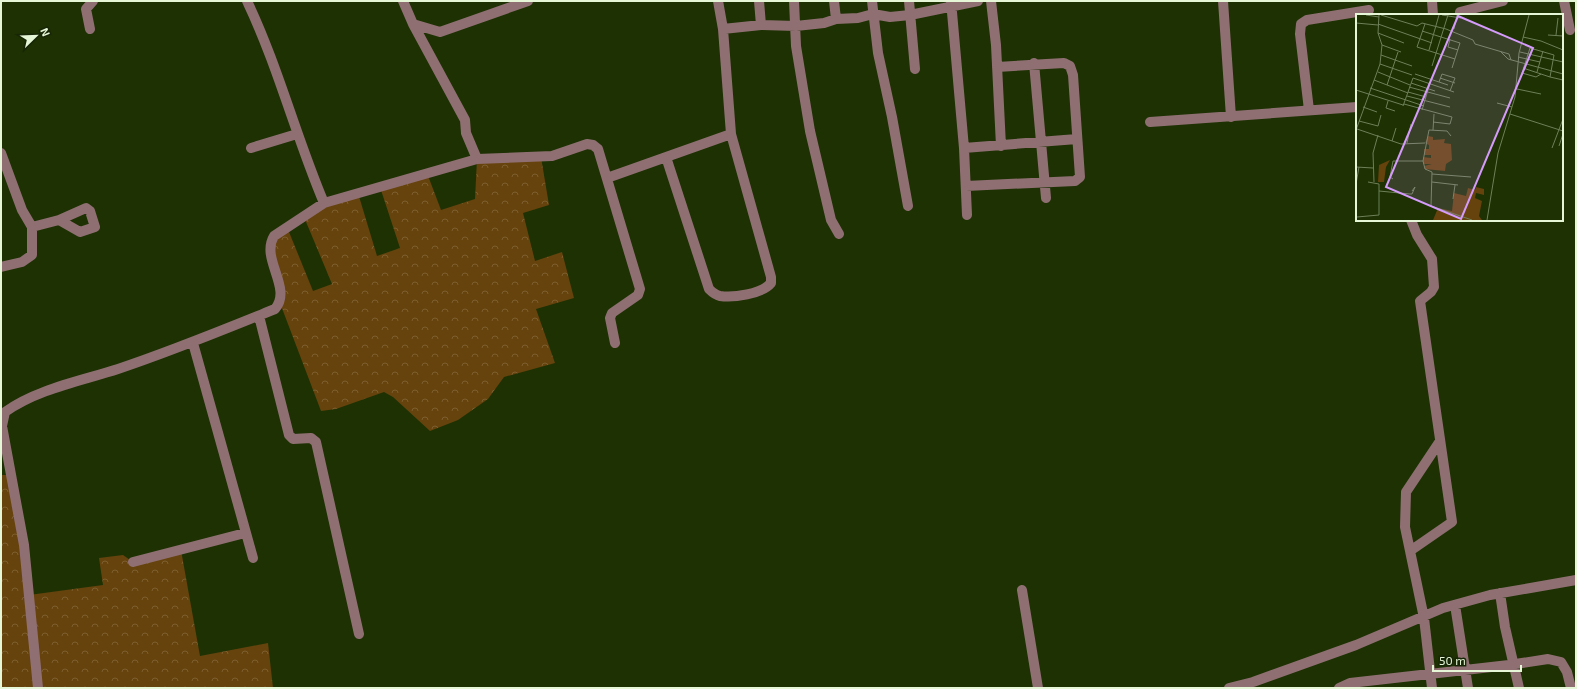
<svg xmlns="http://www.w3.org/2000/svg" width="1577" height="689" font-family="'Exo 2',sans-serif">
  <style>
    .forest { fill: url(#forest-crowns) }
    .lines { fill: none; stroke-linecap: round; stroke-linejoin: round }
    .minor { stroke: #8f6f72; stroke-width: 10 }
    .inset-road { fill: none; stroke: #6d8058; stroke-width: 1 }
    .view { fill: #d59bfb; fill-opacity: 0.15; stroke: #d59bfb; stroke-width: 2 }
    .inset-edge { fill: none; stroke: #e6f7d7; stroke-width: 2 }
  </style>
  <defs>
    <pattern id="forest-crowns" width="20" height="18" patternUnits="userSpaceOnUse"><rect width="20" height="18" fill="#66420c"/><path d="M2 6a3 3 0 1 1 6 0M12 15a3 3 0 1 1 6 0" fill="none" stroke="#7c5e2f"/></pattern>
  </defs>
  <rect width="100%" height="100%" fill="#1d3103"/>
  <path class="forest" d="M 541,157 L 549,205 L 523,213 L 535,261 L 562,252 L 574,298 L 536,309 L 555,363 L 504,377 L 488,399 L 458,420 L 430,431 L 393,397 L 384,392 L 336,409 L 321,411 L 280,303 L 270,251 L 274,236 L 287,227 L 313,291 L 332,284 L 304,217 L 358,193 L 377,256 L 400,248 L 380,187 L 427,173 L 441,210 L 475,199 L 477,159 Z
    M 1,475 L 11,475 L 29,595 L 103,585 L 99,558 L 123,555 L 133,562 L 181,550 L 200,656 L 268,643 L 273,688 L 1,688 Z"/>
  <g class="lines">
    <path class="minor" d="M 247,1 C 278,66 296,137 324,203
      M 403,1 L 413,24 L 465,120 L 466,133 L 477,159
      M 759,1 L 761,25
      M 794,1 L 796,46 L 810,131 L 831,220 L 839,234
      M 834,1 L 836,19
      M 872,1 L 878,53 L 892,117 L 908,206
      M 909,1 L 915,69
      M 951,1 L 964,148 L 967,215
      M 991,1 L 996,45 L 1001,146
      M 1223,1 L 1231,117
      M 1432,1 L 1433,15
      M 1564,1 L 1570,30
      M 1460,12 L 1503,1
      M 413,24 L 440,32 L 528,1
      M 90,29 L 86,9 L 93,1
      M 723,29 L 761,25 L 796,26 L 824,23 L 836,19 L 858,18 L 873,14 L 890,17 L 910,15 L 978,1
      M 1034,63 L 1046,198
      M 1309,110 L 1300,34 L 1301,24 L 1307,20 L 1369,10
      M 1150,122 L 1357,107
      M 251,148 L 297,134
      M 964,148 L 1077,139
      M 1,153 L 22,210 L 32,227 L 59,220 L 86,208 L 90,211 L 95,227 L 80,232 L 59,220
      M 666,157 L 709,289 C 712,292 715,295 720,296 C 733,298 762,294 771,283 L 771,277 L 731,134 L 723,29 L 718,1
      M 607,178 L 731,134
      M 966,186 L 1075,181 L 1080,177 L 1073,75 L 1070,66 L 1064,63 L 997,67
      M 1,267 L 22,262 L 32,255 L 32,227
      M 259,316 L 289,435 L 293,439 L 311,438 L 316,442 L 359,634
      M 193,343 L 253,558
      M 1410,551 L 1452,522 L 1420,301 L 1431,292 L 1434,287 L 1432,259 L 1417,235 L 1411,220
      M 133,562 L 245,533
      M 1022,590 L 1038,688
      M 1500,593 L 1505,627 L 1519,688
      M 1455,605 L 1468,688
      M 38,688 L 24,545 L 2,426 L 5,412 C 37,389 81,381 118,369 C 172,351 223,330 275,309 C 293,288 260,259 274,236 L 324,203 L 477,159 L 552,156 L 587,144 L 593,145 L 598,149 L 640,289 L 638,295 L 612,313 L 610,318 L 615,343
      M 1229,688 L 1253,682 L 1356,645 L 1443,608 L 1490,595 L 1576,580
      M 1339,688 L 1350,683 L 1509,665 L 1548,659 L 1561,662 L 1567,672 L 1571,688
      M 1432,688 L 1424,618 L 1405,527 L 1406,492 L 1440,441"/>
  </g>
  <g transform="translate(1356 14)">
    <rect width="207" height="207" fill="#1d3103"/>
    <path d="M 72,122 L 77,123 L 77,126 L 89,125 L 88,129 L 95,130 L 96,146 L 90,150 L 89,157 L 69,155 L 68,152 L 76,150 L 67,150 L 67,143 L 75,144 L 75,141 L 68,141 L 68,135 L 73,135 L 73,131 L 69,129 ZM 34,146 L 30,153 L 28,168 L 22,168 L 23,151 ZM 120,173 L 128,175 L 128,181 L 120,179 L 119,184 L 126,187 L 123,202 L 126,206 L 77,206 L 82,194 L 96,197 L 98,179 L 110,182 L 112,174 L 119,176 Z" fill="#66420c"/>
    <path class="inset-road" d="M 10,1 L 23,3M 25,1 L 61,12 L 66,9 L 90,15 L 117,26 L 119,30 L 153,40 L 155,46M 86,1 L 105,4M 0,9 L 22,11M 22,10 L 76,29M 69,10 L 61,33 L 99,45M 98,15 L 101,1M 66,17 L 104,29 L 96,54M 22,19 L 48,29M 192,21 L 207,22M 200,21 L 202,4M 167,23 L 185,27 L 207,36M 94,25 L 92,33 L 102,36M 26,31 L 45,38M 73,36 L 83,1M 144,37 L 152,45 L 207,60M 164,38 L 207,48M 25,41 L 56,52M 162,43 L 184,48M 24,50 L 56,61M 76,52 L 92,1M 167,54 L 194,63M 22,58 L 54,71M 181,58 L 187,37M 59,60 L 92,71M 185,60 L 180,63 L 166,59 L 174,34 L 198,41 L 194,63 L 207,66M 84,64 L 99,69M 18,66 L 52,79M 83,68 L 86,60 L 99,64 L 94,77M 55,69 L 79,77M 31,71 L 42,38M 53,73 L 94,84M 14,74 L 68,92M 161,75 L 185,80M 0,76 L 47,91M 52,78 L 70,83M 51,82 L 94,93M 32,87 L 30,94 L 39,97M 141,89 L 156,93M 48,90 L 96,103 L 94,110 L 77,108M 47,92 L 57,64 L 98,78M 7,93 L 21,98M 66,96 L 75,66M 154,100 L 207,117M 3,107 L 22,112 L 25,101M 1,115 L 45,130 L 69,129M 0,116 L 24,50 L 26,31 L 22,19 L 23,1M 77,116 L 78,100M 95,122 L 91,117 L 73,116 L 67,147 L 69,155 L 76,158 L 75,192 L 116,206M 36,127 L 40,114M 51,129 L 55,110M 203,132 L 207,120M 196,134 L 207,105M 0,153 L 17,154M 76,160 L 115,163M 37,165 L 34,163 L 37,147 L 67,147M 18,168 L 17,139 L 22,121M 76,168 L 102,171M 0,170 L 3,153M 23,177 L 54,180 L 56,180 L 59,173 L 56,177M 97,185 L 99,171M 1,203 L 23,201 L 23,170 L 12,168M 131,206 L 142,139 L 159,83 L 163,39 L 173,1"/>
    <path class="view" d="M 102,2 L 177,34 L 105,205 L 30,173 Z"/>
    <rect width="207" height="207" class="inset-edge"/>
  </g>
  <rect width="1577" height="689" fill="none" stroke="#e6f7d7" stroke-width="4"/>
  <g transform="translate(36 36) rotate(67)" stroke="#172607" stroke-width="3" paint-order="stroke">
  <path d="M0-3L7 15L0 10L-7 15Z" fill="#e6f7d7"/>
  <text y="-6" font-size="11" font-weight="bold" text-anchor="middle" fill="#e6f7d7">N</text>
  </g>
  <path d="M1433 665v6h88v-6" fill="none" stroke="#e6f7d7" stroke-width="2"/>
  <text x="1439" y="665" font-size="12" fill="#e6f7d7" stroke="#172607" stroke-width="3" paint-order="stroke">50 m</text>
</svg>
